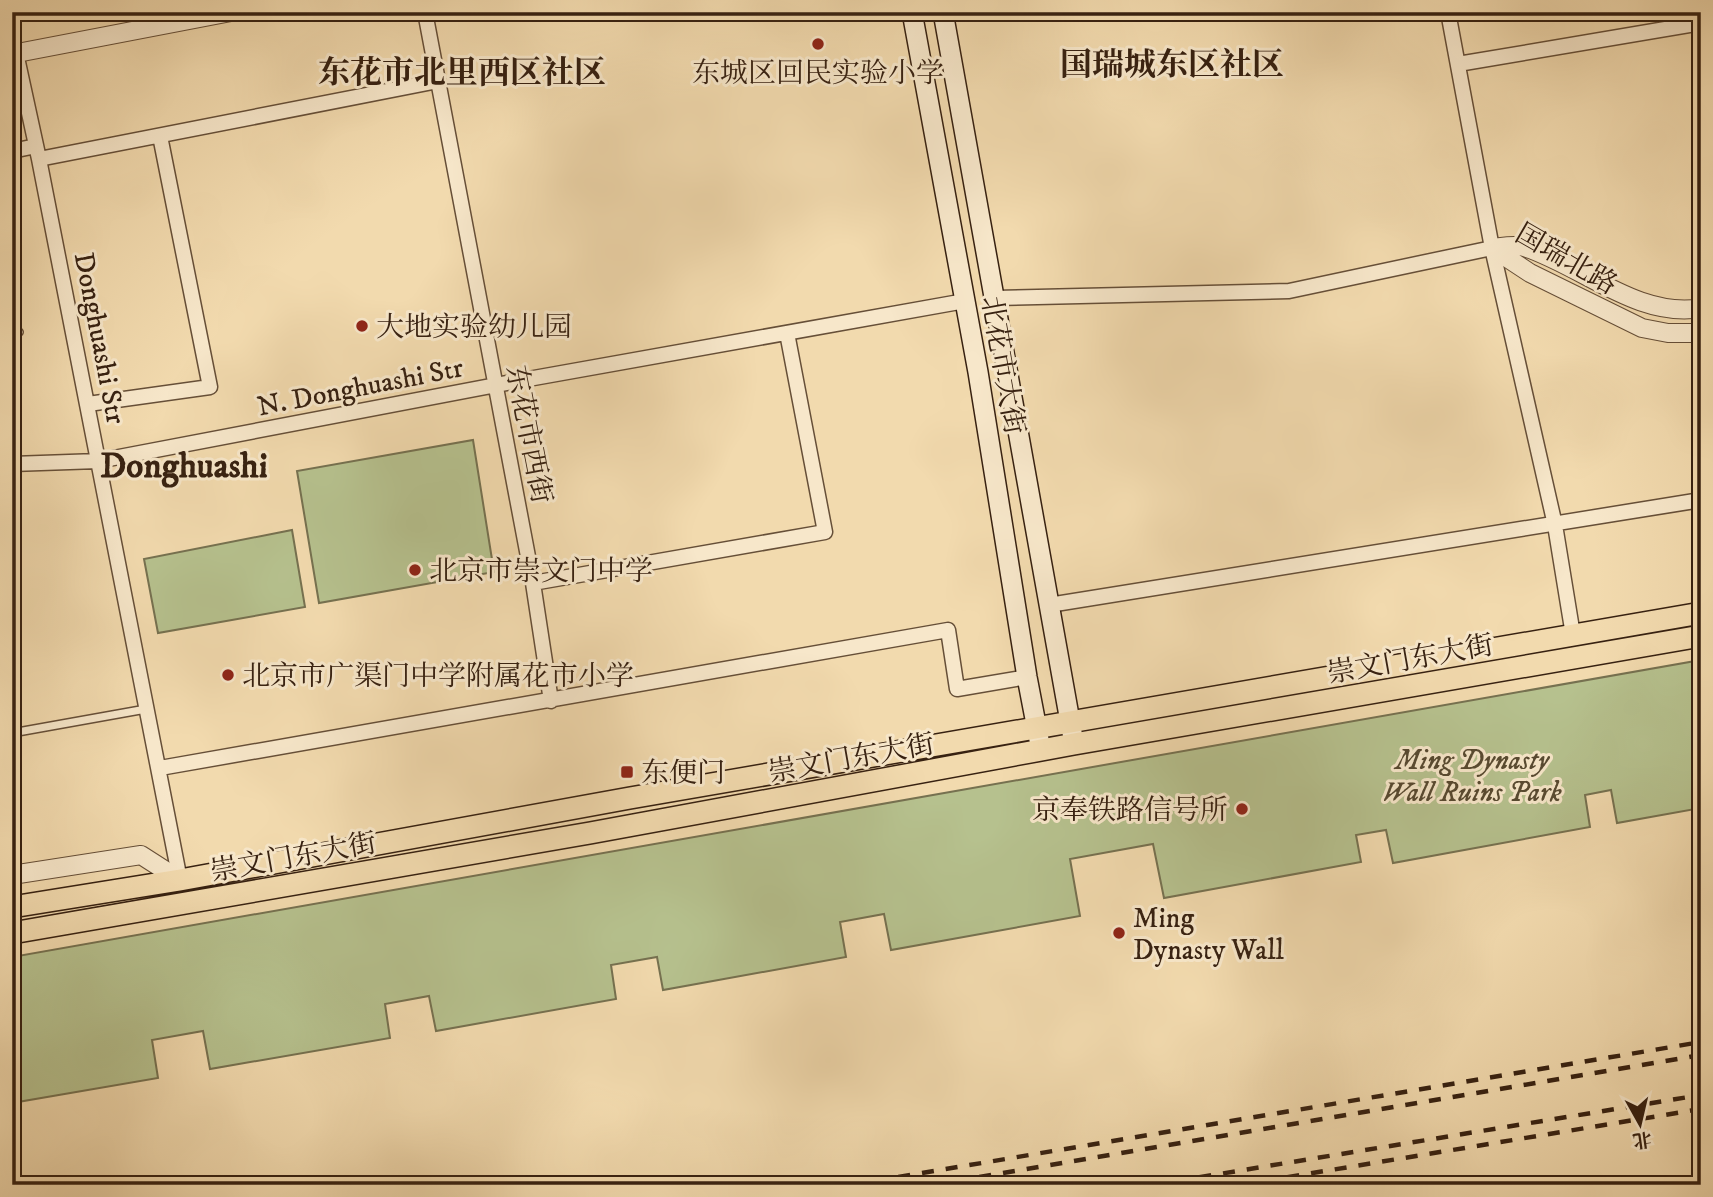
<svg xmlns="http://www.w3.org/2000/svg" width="1713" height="1197" font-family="'IM FELL DW Pica','Noto Serif SC',serif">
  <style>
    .green { fill: #b6c18e; stroke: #767150; stroke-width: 2 }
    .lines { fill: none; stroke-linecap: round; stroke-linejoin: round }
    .service-casing { stroke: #664f38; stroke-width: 10 }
    .minor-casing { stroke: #664f38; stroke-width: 17 }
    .tertiary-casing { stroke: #664f38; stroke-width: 20 }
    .secondary-casing { stroke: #372111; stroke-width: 22 }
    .primary-casing { stroke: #372111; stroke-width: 24 }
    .service { stroke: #f7e7ca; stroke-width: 7 }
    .minor { stroke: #f7e7ca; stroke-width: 14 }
    .tertiary { stroke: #f7e7ca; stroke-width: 18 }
    .secondary { stroke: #f7e7ca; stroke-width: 19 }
    .primary { stroke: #f2daae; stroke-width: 21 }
    .rail { stroke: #372111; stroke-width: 4.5; stroke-dasharray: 12 12; stroke-linecap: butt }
    .poi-dot { fill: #8f2418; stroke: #f7e7ca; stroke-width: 2.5 }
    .labels { text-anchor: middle; stroke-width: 6; stroke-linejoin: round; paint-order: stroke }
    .poi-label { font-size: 28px; fill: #372111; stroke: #f7e7ca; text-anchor: start }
    .street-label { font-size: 28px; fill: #372111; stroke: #f7e7ca }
    .park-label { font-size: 28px; font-style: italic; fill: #574930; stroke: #f7e7ca }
    .quarter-label { font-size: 32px; font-weight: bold; fill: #372111; stroke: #f7e7ca }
    .district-label { font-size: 35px; font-weight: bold; fill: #372111; stroke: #f7e7ca }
  </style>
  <rect width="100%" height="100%" fill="#f2daae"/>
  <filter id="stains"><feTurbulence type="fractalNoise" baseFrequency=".00286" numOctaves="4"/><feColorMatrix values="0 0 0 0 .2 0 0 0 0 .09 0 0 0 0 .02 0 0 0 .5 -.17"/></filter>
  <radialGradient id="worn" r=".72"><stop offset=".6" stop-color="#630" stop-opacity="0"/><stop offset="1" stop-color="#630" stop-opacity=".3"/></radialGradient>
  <path class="green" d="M 473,440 L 494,572 L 319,603 L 297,471 Z
    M 292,530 L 305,607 L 158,633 L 144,559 Z
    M 1701,660 L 1701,808 L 1617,823 L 1611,790 L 1585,795 L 1590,827 L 1393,863 L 1386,830 L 1356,835 L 1361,862 L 1164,898 L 1153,844 L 1070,859 L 1080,916 L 891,950 L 884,914 L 840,922 L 846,957 L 663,990 L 657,957 L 611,965 L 616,999 L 436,1031 L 429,996 L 385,1004 L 390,1038 L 210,1069 L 203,1031 L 152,1040 L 158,1078 L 12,1103 L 12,957 Z"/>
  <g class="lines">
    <g class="service-casing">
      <path id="service" d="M 12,334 L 19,332
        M 12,733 L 146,709"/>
    </g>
    <g class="minor-casing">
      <path id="minor" d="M 425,12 L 533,583 L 551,701
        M 1448,12 L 1492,248 L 1555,525 L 1573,635
        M 16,53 L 39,159 L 180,880
        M 1458,64 L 1701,23
        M 12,151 L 36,146
        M 39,159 L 438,81
        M 995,298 L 1289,291 L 1492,248
        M 88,404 L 210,387 L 160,136
        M 12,464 L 98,461 L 517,381 L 965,301
        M 533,583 L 825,532 L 787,333
        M 1049,605 L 1701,500
        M 160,768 L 948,630 L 957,689 L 1027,677"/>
    </g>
    <g class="tertiary-casing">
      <path id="tertiary" d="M 12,54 L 231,12
        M 1492,248 L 1530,273 L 1642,328 L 1668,333 L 1701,333
        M 1492,248 C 1502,247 1515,244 1524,247 C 1581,265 1638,319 1701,308
        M 12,875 L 141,855 L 180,880"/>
    </g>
    <g class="secondary-casing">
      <path id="secondary" d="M 912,12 L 978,372 L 1027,677 L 1041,750
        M 943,12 L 1073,738"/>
    </g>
    <g class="primary-casing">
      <path id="primary" d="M 12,907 L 180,880 L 630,798 L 1701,613
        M 12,933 L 590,833 L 1074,744 L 1701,636"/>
    </g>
    <use href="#service" class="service"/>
    <use href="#minor" class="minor"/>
    <use href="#tertiary" class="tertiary"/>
    <use href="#secondary" class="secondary"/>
    <use href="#primary" class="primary"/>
    <path class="rail" d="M 851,1185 L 1701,1042
      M 932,1185 L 1701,1055
      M 1152,1185 L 1701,1095
      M 1240,1185 L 1701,1109"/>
  </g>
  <g class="poi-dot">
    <circle cx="818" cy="44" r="7"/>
    <circle cx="362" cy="326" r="7"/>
    <circle cx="415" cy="570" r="7"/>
    <circle cx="228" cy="675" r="7"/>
    <rect x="620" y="765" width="14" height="14" rx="3.5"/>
    <circle cx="1242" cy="809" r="7"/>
    <circle cx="1119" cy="933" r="7"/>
  </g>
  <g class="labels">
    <g class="poi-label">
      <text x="818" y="82" text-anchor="middle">东城区回民实验小学</text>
      <text x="376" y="336">大地实验幼儿园</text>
      <text x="429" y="580">北京市崇文门中学</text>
      <text x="242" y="685">北京市广渠门中学附属花市小学</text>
      <text x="641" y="782">东便门</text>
      <text x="1228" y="819" text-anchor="end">京奉铁路信号所</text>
      <text x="1133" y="927">Ming<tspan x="1133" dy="32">Dynasty Wall</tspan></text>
    </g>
    <g class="street-label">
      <text transform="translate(1567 258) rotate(30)" y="10">国瑞北路</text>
      <text transform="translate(101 338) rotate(79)" y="10">Donghuashi Str</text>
      <text transform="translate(1004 365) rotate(80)" y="10">北花市大街</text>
      <text transform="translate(360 386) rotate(-11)" y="10">N. Donghuashi Str</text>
      <text transform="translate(530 434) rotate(79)" y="10">东花市西街</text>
      <text transform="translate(1410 658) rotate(-10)" y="10">崇文门东大街</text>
      <text transform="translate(851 757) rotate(-10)" y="10">崇文门东大街</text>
      <text transform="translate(293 856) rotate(-10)" y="10">崇文门东大街</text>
    </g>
    <g class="park-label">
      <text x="1472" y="769">Ming Dynasty<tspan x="1472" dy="32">Wall Ruins Park</tspan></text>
    </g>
    <g class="quarter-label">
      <text x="1172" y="75">国瑞城东区社区</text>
      <text x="462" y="83">东花市北里西区社区</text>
    </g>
    <g class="district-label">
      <text x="184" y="477">Donghuashi</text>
    </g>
  </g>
  <rect width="1713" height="1197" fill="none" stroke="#f2daae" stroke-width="42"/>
  <rect x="14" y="14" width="1685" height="1169" fill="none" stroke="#372111" stroke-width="3.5"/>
  <rect x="21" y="21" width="1671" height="1155" fill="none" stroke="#372111" stroke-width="2"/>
  <g transform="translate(1640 1124) rotate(172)" stroke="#f7e7ca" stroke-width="5" paint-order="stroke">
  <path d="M0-5L12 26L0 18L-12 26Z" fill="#372111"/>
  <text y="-10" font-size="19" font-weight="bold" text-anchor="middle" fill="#372111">北</text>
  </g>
  <rect width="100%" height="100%" filter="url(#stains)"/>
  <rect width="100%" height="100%" fill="url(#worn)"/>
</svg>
